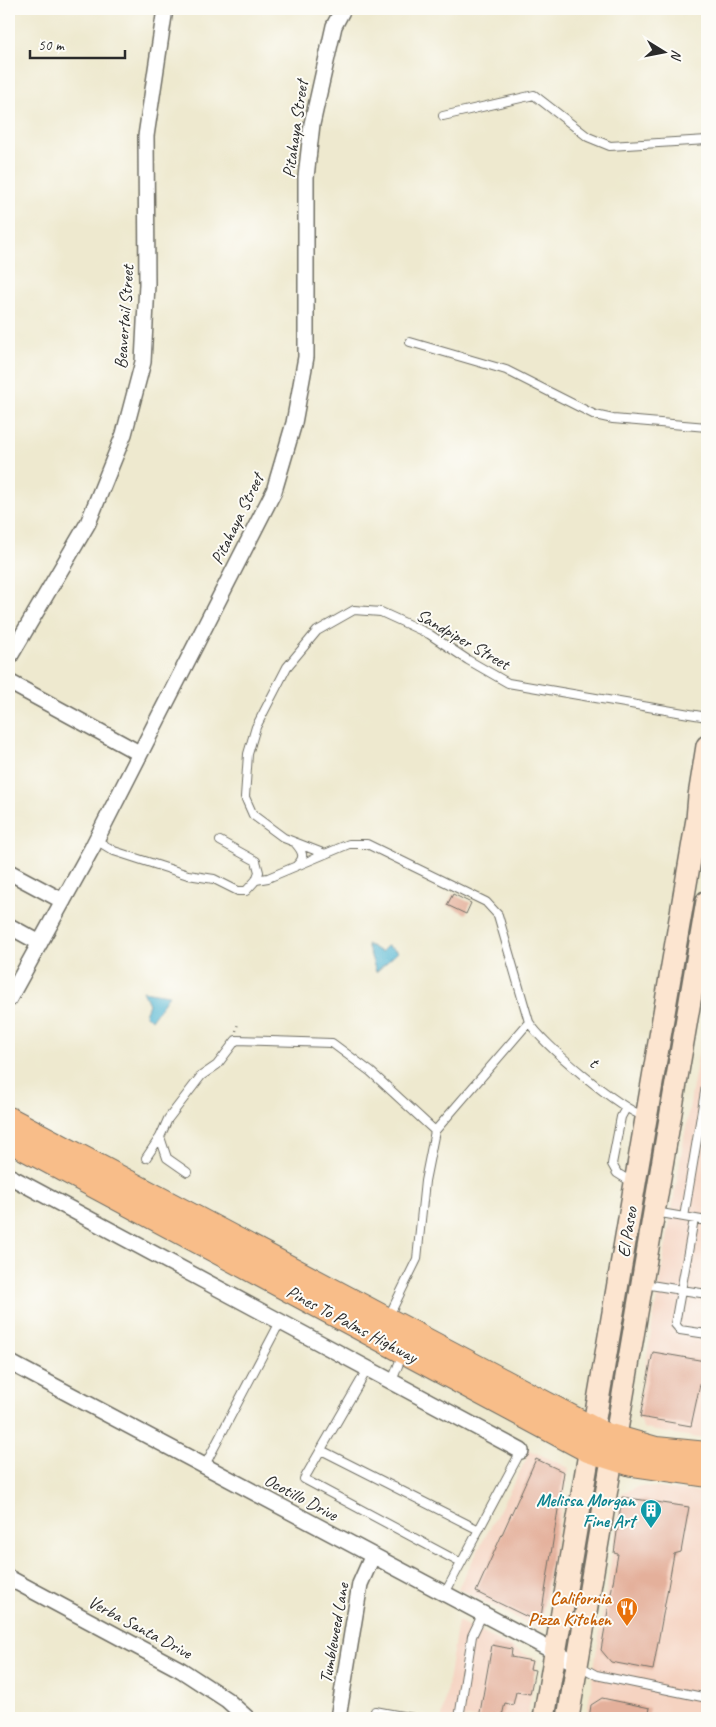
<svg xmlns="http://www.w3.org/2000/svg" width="716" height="1727" font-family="Caveat,sans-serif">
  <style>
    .built { fill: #f5d3c1 }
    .water { fill: #53b6d2; stroke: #3f707e }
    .building { fill: #e4b09b }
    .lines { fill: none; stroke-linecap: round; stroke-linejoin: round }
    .lane-casing { stroke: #6f6e64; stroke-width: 10 }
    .street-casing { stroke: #6f6e64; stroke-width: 18 }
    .secondary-casing { stroke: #6f6e64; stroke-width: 24 }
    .primary-casing { stroke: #6f6e64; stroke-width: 26 }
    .path { stroke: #6f6e64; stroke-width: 2.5; stroke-dasharray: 1 4; stroke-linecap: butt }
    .lane { stroke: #fff; stroke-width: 8 }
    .street { stroke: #fff; stroke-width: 15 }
    .secondary { stroke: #fce5d0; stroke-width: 21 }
    .primary { stroke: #f8bd89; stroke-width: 24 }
    .labels { text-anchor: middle; stroke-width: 4; stroke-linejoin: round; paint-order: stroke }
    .street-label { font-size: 18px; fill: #2b2b2b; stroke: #fdfcf7 }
    .culture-label { font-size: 18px; font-weight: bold; fill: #0d838f; stroke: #fdfcf7; text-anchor: end }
    .food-label { font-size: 18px; font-weight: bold; fill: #c56008; stroke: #fdfcf7; text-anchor: end }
  </style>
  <rect width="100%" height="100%" fill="#fdfcf7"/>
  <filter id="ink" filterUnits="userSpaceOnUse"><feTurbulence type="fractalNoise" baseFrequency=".02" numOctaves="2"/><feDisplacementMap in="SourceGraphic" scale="10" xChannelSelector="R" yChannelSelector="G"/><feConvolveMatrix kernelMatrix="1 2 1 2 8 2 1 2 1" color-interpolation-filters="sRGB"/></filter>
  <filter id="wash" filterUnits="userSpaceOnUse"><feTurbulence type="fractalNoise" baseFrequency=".0096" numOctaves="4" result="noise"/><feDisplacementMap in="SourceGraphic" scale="20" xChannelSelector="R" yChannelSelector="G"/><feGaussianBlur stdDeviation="1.12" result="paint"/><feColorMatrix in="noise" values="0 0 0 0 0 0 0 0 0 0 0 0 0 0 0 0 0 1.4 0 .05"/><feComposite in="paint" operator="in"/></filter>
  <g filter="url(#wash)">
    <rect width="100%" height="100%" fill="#eee9cf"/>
    <path class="built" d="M 707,1003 L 707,1438 L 699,1438 L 644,1429 L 637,1415 Z
      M 526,1448 L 569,1468 L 540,1630 L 458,1588 L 526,1460 Z
      M 640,1486 L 707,1493 L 707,1718 L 586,1718 L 622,1493 Z
      M 458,1621 L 537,1660 L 527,1718 L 442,1718 Z"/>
    <path class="water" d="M 367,944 L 381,952 L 387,946 L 398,952 L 376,972 Z
      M 143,991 L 169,995 L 151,1020 L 145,1014 L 149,1004 Z"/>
    <g id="blocks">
      <path class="building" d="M 453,894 L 471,903 L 466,914 L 447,905 Z
        M 653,1352 L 705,1361 L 691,1426 L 640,1417 Z
        M 536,1459 L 564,1472 L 540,1623 L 476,1592 Z
        M 622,1497 L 689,1507 L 681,1552 L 674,1554 L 653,1670 L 611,1662 L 601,1650 L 618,1554 L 614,1553 Z
        M 492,1645 L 512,1649 L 511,1657 L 532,1661 L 530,1669 L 535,1670 L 530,1694 L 516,1692 L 513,1705 L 505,1703 L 502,1716 L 495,1715 L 495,1718 L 479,1718 Z
        M 602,1698 L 650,1708 L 648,1718 L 589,1718 L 591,1705 Z"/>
    </g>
  </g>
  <g filter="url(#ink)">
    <use href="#blocks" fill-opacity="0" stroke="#6f6e64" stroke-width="1"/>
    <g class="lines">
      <g class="lane-casing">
        <path id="lane" d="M 443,116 L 534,95 L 588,137 L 610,146 L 707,140
          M 410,342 L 506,370 L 595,415 L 613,419 L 707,427
          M 96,840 L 114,851 L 188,875 L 214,879 L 238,891 L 246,891 L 256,880 L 268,878 L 349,844 L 367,844 L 486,902 L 498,915 L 529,1022 L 435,1131 L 425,1181 L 417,1259 L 388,1318
          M 220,841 L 256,861 L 259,872 L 256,880
          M 296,844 C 303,852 305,858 297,865
          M 325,854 L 284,838 L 253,815 L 245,797 L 248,754 L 256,727 L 287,667 L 317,631 L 354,610 L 381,612 L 429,634 L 468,660 L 508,683 L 707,717
          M 529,1022 C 542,1044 620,1109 644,1116
          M 626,1108 L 621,1117 L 612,1164 L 617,1173 L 633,1183
          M 146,1158 L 160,1137
          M 187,1172 L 167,1158 L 160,1137 L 168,1119 L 201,1076 L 217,1065 L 236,1040 L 332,1043 L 371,1072 L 435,1131
          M 655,1212 L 707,1221
          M 684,1217 L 707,1080
          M 694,1219 L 675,1324 L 680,1330 L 707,1334
          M 644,1284 L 707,1294
          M 368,1368 L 304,1479 L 461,1563
          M 392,1381 L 403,1353
          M 321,1450 L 479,1530
          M 204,1467 L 280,1322
          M 444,1595 L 521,1451
          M 578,1665 L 596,1675 L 707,1698
          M 374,1718 L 375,1711 L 413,1718
          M 459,1718 L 472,1636 L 482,1615"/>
      </g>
      <g class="street-casing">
        <path id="street" d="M 9,658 L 88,523 L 124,434 L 143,362 L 147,284 L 146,136 L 165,9
          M 9,682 L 139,753
          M 9,872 L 63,901
          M 9,926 L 40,943
          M 9,999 L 92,848 L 274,491 L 294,423 L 306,357 L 306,177 L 312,124 L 334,26 L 343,9
          M 9,1176 L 521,1451
          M 9,1362 L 577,1664
          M 9,1578 L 181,1670 L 227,1700 L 247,1718
          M 338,1718 L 360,1584 L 372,1557"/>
      </g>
      <g class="secondary-casing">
        <path id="secondary" d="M 544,1718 L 697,819 L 699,796 L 707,746
          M 568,1718 L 707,901"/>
      </g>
      <g class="primary-casing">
        <path id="primary" d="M 9,1119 L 603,1434 L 656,1449 L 707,1454
          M 9,1140 L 588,1450 L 632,1464 L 707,1475"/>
      </g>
      <path class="path" d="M 236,1031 L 238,1023"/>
      <use href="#lane" class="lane"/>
      <use href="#street" class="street"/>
      <use href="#secondary" class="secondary"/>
      <use href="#primary" class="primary"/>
    </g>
  </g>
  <defs>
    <g id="building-pin" transform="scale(1.125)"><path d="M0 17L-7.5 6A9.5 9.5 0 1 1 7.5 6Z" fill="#0f9aa8" stroke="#fdfcf7"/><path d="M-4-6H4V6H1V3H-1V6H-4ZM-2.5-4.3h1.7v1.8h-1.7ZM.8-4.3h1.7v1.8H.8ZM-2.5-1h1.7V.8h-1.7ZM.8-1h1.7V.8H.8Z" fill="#fff"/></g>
    <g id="restaurant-pin" transform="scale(1.125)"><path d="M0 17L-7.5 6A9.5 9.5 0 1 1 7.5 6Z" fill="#e8710a" stroke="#fdfcf7"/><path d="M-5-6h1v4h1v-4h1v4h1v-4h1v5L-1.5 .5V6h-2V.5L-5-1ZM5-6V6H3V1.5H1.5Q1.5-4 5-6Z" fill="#fff"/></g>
  </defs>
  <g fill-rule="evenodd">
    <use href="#building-pin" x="651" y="1510"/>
    <use href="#restaurant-pin" x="627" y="1608"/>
  </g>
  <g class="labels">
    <g class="street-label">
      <text transform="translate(295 129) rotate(-82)" y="6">Pitahaya Street</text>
      <text transform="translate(124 317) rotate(-86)" y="6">Beavertail Street</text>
      <text transform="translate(237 519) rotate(-64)" y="6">Pitahaya Street</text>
      <text transform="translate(463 639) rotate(30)" y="6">Sandpiper Street</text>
      <text transform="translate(594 1062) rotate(39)" y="6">t</text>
      <text transform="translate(627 1232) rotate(-81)" y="6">El Paseo</text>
      <text transform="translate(352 1324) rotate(28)" y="6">Pines To Palms Highway</text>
      <text transform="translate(301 1497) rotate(28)" y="6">Ocotillo Drive</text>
      <text transform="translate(140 1627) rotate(28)" y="6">Verba Santa Drive</text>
      <text transform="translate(334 1633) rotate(-80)" y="6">Tumbleweed Lane</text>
    </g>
    <g class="culture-label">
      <text x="635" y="1506">Melissa Morgan<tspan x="635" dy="21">Fine Art</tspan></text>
    </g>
    <g class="food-label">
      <text x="611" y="1604">California<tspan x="611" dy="21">Pizza Kitchen</tspan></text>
    </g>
  </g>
  <rect width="716" height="1727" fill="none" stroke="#fdfcf7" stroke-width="30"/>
  <g transform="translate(664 52) rotate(100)" stroke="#fdfcf7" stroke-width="4" paint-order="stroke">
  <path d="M0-4L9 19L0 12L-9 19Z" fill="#2b2b2b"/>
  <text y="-8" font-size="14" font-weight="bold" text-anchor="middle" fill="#2b2b2b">N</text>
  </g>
  <path d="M30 50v8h95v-8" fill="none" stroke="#2b2b2b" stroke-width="2.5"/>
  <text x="38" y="50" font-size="15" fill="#2b2b2b" stroke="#fdfcf7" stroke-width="4" paint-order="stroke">50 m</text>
</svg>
